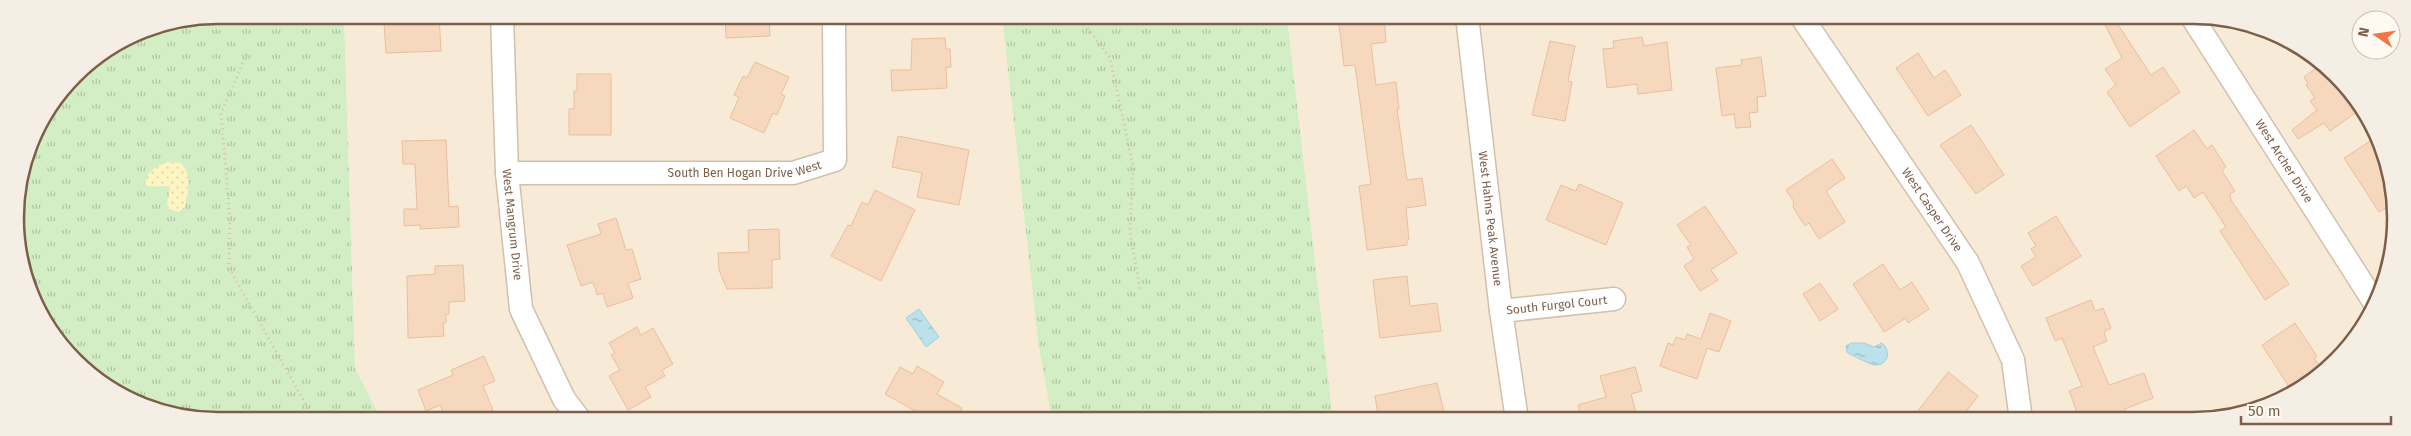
<svg xmlns="http://www.w3.org/2000/svg" width="2411" height="436" font-family="'Fira Sans',sans-serif">
  <style>
    .residential { fill: #f7ead7 }
    .grass { fill: url(#grass-tufts) }
    .sand { fill: url(#sand-dots) }
    .water { fill: url(#water-ripples); stroke: #a0d0dd }
    .building { fill: #f6d8be; stroke: #eabf9d }
    .lines { fill: none; stroke-linecap: round; stroke-linejoin: round }
    .minor-casing { stroke: #d2c0ad; stroke-width: 25 }
    .path { stroke: #dcbba0; stroke-width: 3; stroke-dasharray: 1 4; stroke-linecap: butt }
    .minor { stroke: #fff; stroke-width: 22 }
    .labels { text-anchor: middle; stroke-width: 5; stroke-linejoin: round; paint-order: stroke }
    .street-label { font-size: 12px; fill: #7c5e49; stroke: #fffaf1 }
    .rim { fill: none; stroke: #7c5e49; stroke-width: 2.5 }
  </style>
  <defs>
    <pattern id="grass-tufts" width="24" height="20" patternUnits="userSpaceOnUse" patternTransform="scale(1.25)"><rect width="24" height="20" fill="#d3eec5"/><path d="M3 7l-1-3M5 7V3M7 7l1-3M15 17l-1-3M17 17v-4M19 17l1-3" fill="none" stroke="#b0c4a2"/></pattern>
    <pattern id="sand-dots" width="8" height="8" patternUnits="userSpaceOnUse" patternTransform="scale(1.25)"><rect width="8" height="8" fill="#fff5c2"/><path d="M2 2h.1M6 6h.1" fill="none" stroke="#ded4a8" stroke-width="1.8" stroke-linecap="round"/></pattern>
    <pattern id="water-ripples" width="26" height="14" patternUnits="userSpaceOnUse" patternTransform="scale(1.25)"><rect width="26" height="14" fill="#bbe1ea"/><path d="M2 4q2-2 4 0t4 0M15 11q2-2 4 0t4 0" fill="none" stroke="#9dbac0"/></pattern>
  </defs>
  <rect width="100%" height="100%" fill="#fef7e9"/>
  <path class="residential" d="M 344,15 L 1002,16 L 1038,342 L 1052,420 L 381,419 L 355,368 Z
    M 1287,16 L 2219,17 L 2294,42 L 2354,94 L 2389,165 L 2394,244 L 2375,308 L 2336,362 L 2283,400 L 2207,421 L 1333,420 Z
    M 52,328 L 112,387 L 65,352 Z"/>
  <path class="grass" d="M 218,15 L 344,15 L 355,368 L 381,419 L 192,419 L 128,400 L 112,387 L 52,328 L 26,283 L 15,205 L 31,140 L 75,74 L 141,30 Z
    M 1002,16 L 1287,16 L 1333,420 L 1052,420 L 1038,342 Z"/>
  <path class="sand" d="M 168,162 L 181,163 C 193,177 188,190 185,207 L 178,212 L 169,209 L 167,205 L 170,187 C 162,184 155,189 146,185 C 145,170 157,167 168,162 Z"/>
  <path class="water" d="M 919,309 L 939,337 L 926,347 L 906,318 Z
    M 1851,343 L 1864,343 L 1874,347 L 1882,343 C 1891,351 1889,365 1875,365 C 1872,365 1850,355 1847,352 L 1846,346 Z"/>
  <path class="building" d="M 395,15 L 439,15 L 441,51 L 386,53 L 384,22 L 395,21 Z
    M 725,15 L 769,15 L 770,36 L 726,38 Z
    M 1338,16 L 1384,16 L 1386,42 L 1371,44 L 1376,85 L 1396,82 L 1399,109 L 1397,109 L 1407,180 L 1422,178 L 1426,205 L 1406,208 L 1409,240 L 1407,240 L 1407,245 L 1367,250 L 1359,186 L 1371,184 L 1355,65 L 1344,66 Z
    M 2113,17 L 2151,75 L 2163,67 L 2180,92 L 2130,127 L 2107,92 L 2116,85 L 2105,69 L 2122,58 L 2104,23 Z
    M 1642,37 L 1644,46 L 1667,42 L 1672,90 L 1638,94 L 1637,84 L 1607,88 L 1603,49 L 1614,48 L 1613,41 Z
    M 945,38 L 946,49 L 950,49 L 951,67 L 946,67 L 947,88 L 892,91 L 891,70 L 911,70 L 912,39 Z
    M 1550,41 L 1575,46 L 1568,81 L 1572,82 L 1565,121 L 1532,115 Z
    M 1918,53 L 1934,78 L 1945,70 L 1961,95 L 1928,116 L 1896,68 Z
    M 1761,57 L 1766,96 L 1757,97 L 1758,112 L 1749,113 L 1751,127 L 1736,128 L 1734,114 L 1722,116 L 1716,68 L 1742,65 L 1741,60 Z
    M 755,62 L 789,77 L 781,94 L 785,96 L 777,115 L 773,113 L 764,133 L 730,118 L 739,97 L 734,95 L 743,76 L 747,78 Z
    M 2320,65 L 2354,94 L 2361,109 L 2330,131 L 2324,123 L 2298,139 L 2292,130 L 2317,110 L 2310,101 L 2315,98 L 2306,85 L 2308,84 L 2304,77 Z
    M 577,74 L 611,74 L 611,135 L 569,135 L 569,109 L 574,109 L 574,91 L 577,91 Z
    M 1971,125 L 2004,175 L 1976,194 L 1940,145 Z
    M 2194,130 L 2207,149 L 2212,145 L 2226,167 L 2222,171 L 2235,191 L 2230,194 L 2231,200 L 2289,284 L 2265,300 L 2220,231 L 2226,227 L 2203,192 L 2194,198 L 2186,186 L 2179,191 L 2156,156 Z
    M 898,136 L 969,150 L 959,205 L 917,197 L 922,173 L 892,167 Z
    M 2375,138 L 2389,165 L 2392,204 L 2379,212 L 2344,158 Z
    M 446,140 L 449,207 L 458,206 L 459,227 L 420,229 L 420,225 L 404,226 L 404,209 L 417,209 L 415,164 L 403,164 L 402,141 Z
    M 1832,159 L 1845,178 L 1826,191 L 1845,222 L 1819,239 L 1809,223 L 1805,226 L 1793,207 L 1794,202 L 1786,190 Z
    M 1579,184 L 1623,203 L 1606,245 L 1546,220 L 1561,185 L 1576,191 Z
    M 875,190 L 915,210 L 881,281 L 831,256 L 848,225 L 851,226 L 862,202 L 868,205 Z
    M 1705,206 L 1737,253 L 1711,270 L 1718,280 L 1700,291 L 1684,266 L 1694,259 L 1687,247 L 1691,245 L 1677,225 Z
    M 2056,216 L 2081,256 L 2033,286 L 2021,266 L 2036,257 L 2031,249 L 2036,246 L 2028,233 Z
    M 616,218 L 626,250 L 632,249 L 641,279 L 628,283 L 633,298 L 607,307 L 603,293 L 597,295 L 593,282 L 581,286 L 567,245 L 601,234 L 598,224 Z
    M 779,229 L 780,259 L 772,260 L 772,288 L 727,289 L 719,270 L 718,253 L 749,252 L 748,230 Z
    M 1883,264 L 1900,290 L 1912,282 L 1929,309 L 1908,323 L 1906,318 L 1884,332 L 1853,284 Z
    M 463,265 L 465,301 L 449,302 L 449,314 L 446,314 L 446,323 L 443,323 L 444,336 L 408,338 L 407,276 L 435,274 L 435,266 Z
    M 1407,276 L 1410,306 L 1437,303 L 1441,331 L 1380,338 L 1373,280 Z
    M 1820,283 L 1838,309 L 1820,321 L 1803,294 Z
    M 2091,300 L 2095,311 L 2103,308 L 2111,328 L 2104,332 L 2107,341 L 2093,347 L 2109,385 L 2144,373 L 2153,398 L 2125,409 L 2129,420 L 2080,420 L 2069,391 L 2082,386 L 2062,338 L 2055,341 L 2046,318 Z
    M 1710,313 L 1731,321 L 1719,352 L 1707,348 L 1697,379 L 1660,366 L 1668,343 L 1673,345 L 1676,337 L 1685,340 L 1687,334 L 1701,339 Z
    M 2295,323 L 2317,356 L 2314,358 L 2323,371 L 2293,393 L 2262,345 Z
    M 637,327 L 641,335 L 653,328 L 673,364 L 662,370 L 665,376 L 645,387 L 651,397 L 628,410 L 609,376 L 620,370 L 611,355 L 615,353 L 609,343 Z
    M 484,356 L 495,381 L 483,386 L 493,410 L 472,419 L 446,419 L 440,405 L 426,411 L 418,390 L 453,375 L 451,370 Z
    M 917,366 L 944,382 L 937,394 L 962,408 L 955,420 L 931,420 L 885,394 L 900,367 L 913,374 Z
    M 1635,367 L 1642,391 L 1631,394 L 1638,420 L 1582,420 L 1578,405 L 1606,397 L 1600,376 Z
    M 1948,372 L 1978,396 L 1961,418 L 1954,413 L 1949,420 L 1911,420 Z
    M 1437,383 L 1446,420 L 1379,420 L 1375,396 Z"/>
  <g class="lines">
    <g class="minor-casing">
      <g id="minor">
        <path id="s1" d="M 502,15 L 507,173 L 521,309 L 564,399 L 580,420"/>
        <path id="s2" d="M 1467,16 L 1501,311 L 1517,420"/>
        <path id="s3" d="M 1801,16 L 1968,263 L 2013,360 L 2021,420"/>
        <path id="s4" d="M 2192,17 L 2376,305"/>
        <path id="s5" d="M 507,173 L 793,173 L 835,160 L 834,16"/>
        <path id="s6" d="M 1501,311 L 1614,299"/>
      </g>
    </g>
    <path class="path" d="M 1079,16 L 1110,58 L 1133,166 L 1130,231 L 1140,289
      M 247,54 L 221,113 L 230,220 L 229,268 L 314,419"/>
    <use href="#minor" class="minor"/>
  </g>
  <g class="labels">
    <g class="street-label">
      <text dy="4" stroke="none"><textPath href="#s4" startOffset="171">West Archer Drive</textPath></text>
      <text dy="4" stroke="none"><textPath href="#s5" startOffset="238">South Ben Hogan Drive West</textPath></text>
      <text dy="4" stroke="none"><textPath href="#s3" startOffset="234">West Casper Drive</textPath></text>
      <text dy="4" stroke="none"><textPath href="#s2" startOffset="204">West Hahns Peak Avenue</textPath></text>
      <text dy="4" stroke="none"><textPath href="#s1" startOffset="210">West Mangrum Drive</textPath></text>
      <text dy="4" stroke="none"><textPath href="#s6" startOffset="56">South Furgol Court</textPath></text>
    </g>
  </g>
  <path d="M0 0H2411V436H0ZM218 24H2193A194 194 0 0 1 2387 218V218A194 194 0 0 1 2193 412H218A194 194 0 0 1 24 218V218A194 194 0 0 1 218 24Z" fill="#f5eee4" fill-rule="evenodd"/>
  <path class="rim" d="M218 24H2193A194 194 0 0 1 2387 218V218A194 194 0 0 1 2193 412H218A194 194 0 0 1 24 218V218A194 194 0 0 1 218 24Z"/>
  <g transform="translate(2376 35) rotate(283)"><circle r="24" fill="#fffaf1" stroke="#cbbcae"/>
  <path d="M0-4L9 19L0 12L-9 19Z" fill="#f17646"/>
  <text y="-8" font-size="14" font-weight="bold" text-anchor="middle" fill="#7c5e49">N</text>
  </g>
  <path d="M2241 416v8h150v-8" fill="none" stroke="#7c5e49" stroke-width="2.5"/>
  <text x="2248" y="416" font-size="15" fill="#7c5e49" stroke="#fffaf1" stroke-width="4" paint-order="stroke">50 m</text>
</svg>
